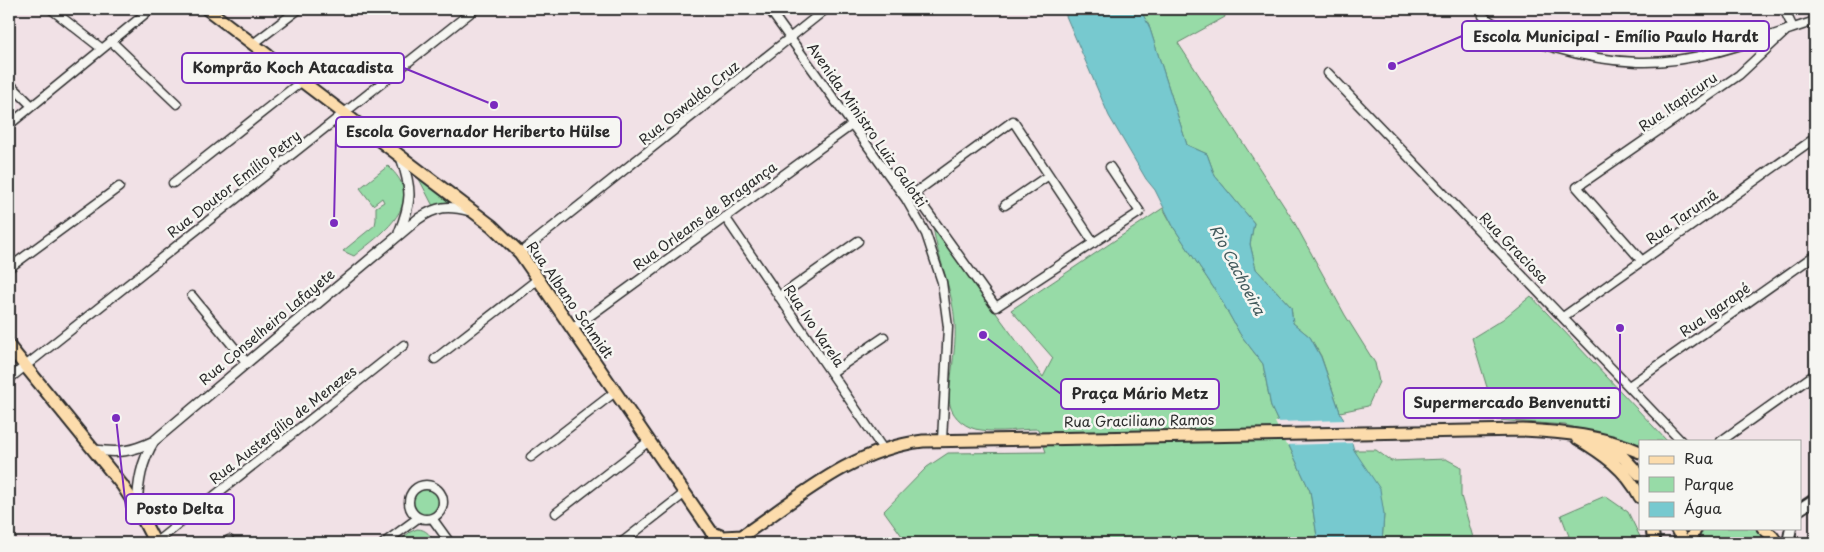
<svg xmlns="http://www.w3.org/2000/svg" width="1824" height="552" font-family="'Playpen Sans',sans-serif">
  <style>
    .green { fill: #97dba7; stroke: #618369 }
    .water { fill: #77c9cf; stroke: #598a8d }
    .pier { fill: #f1e1e6 }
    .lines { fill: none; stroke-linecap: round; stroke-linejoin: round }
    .minor-casing { stroke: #2b2b2b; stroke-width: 11 }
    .tertiary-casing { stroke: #2b2b2b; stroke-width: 12 }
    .secondary-casing { stroke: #2b2b2b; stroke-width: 14 }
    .primary-casing { stroke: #2b2b2b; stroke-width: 15 }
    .minor { stroke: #f6f6f2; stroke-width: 8 }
    .tertiary { stroke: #f6f6f2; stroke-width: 9 }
    .secondary { stroke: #f6f6f2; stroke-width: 10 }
    .primary { stroke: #fcdcac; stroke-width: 11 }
    .labels { text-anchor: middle; stroke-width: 5; stroke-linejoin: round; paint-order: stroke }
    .street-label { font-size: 14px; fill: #2b2b2b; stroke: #f6f6f2 }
    .water-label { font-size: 15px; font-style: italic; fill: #425a5c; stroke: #f6f6f2 }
    .leader { fill: none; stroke: #7b2cbf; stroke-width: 2 }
    .callout-dot { fill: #7b2cbf; stroke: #f6f6f2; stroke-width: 2 }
    .callout { fill: #f6f6f2; stroke: #7b2cbf; stroke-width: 2 }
    .callout-label { font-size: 15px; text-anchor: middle; font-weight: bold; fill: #2b2b2b }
  </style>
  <rect width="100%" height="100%" fill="#f1e1e6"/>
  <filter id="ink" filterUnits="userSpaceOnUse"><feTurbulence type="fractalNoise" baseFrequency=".02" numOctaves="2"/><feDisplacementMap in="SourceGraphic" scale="10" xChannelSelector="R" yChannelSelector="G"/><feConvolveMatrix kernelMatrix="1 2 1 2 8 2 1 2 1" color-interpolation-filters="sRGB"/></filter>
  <g filter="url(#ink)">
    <path class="green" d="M 1140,9 L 1223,9 L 1225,17 L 1178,43 L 1293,220 L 1345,315 L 1375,363 L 1379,382 L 1368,406 L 1340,412 L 1321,356 L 1310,337 L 1293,323 L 1291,307 L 1256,269 L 1250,244 L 1254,223 L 1215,176 L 1207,154 L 1187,145 L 1149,26 Z
      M 388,166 C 393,171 400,178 402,185 C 413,215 373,240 354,256 L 343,251 L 375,225 L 376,220 L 376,207 L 384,202 L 382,198 L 373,205 L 360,188 Z
      M 418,177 L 456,203 L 445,203 L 433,206 Z
      M 1163,208 L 1174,228 L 1219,296 L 1240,334 L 1263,364 L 1271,407 L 1310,491 L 1318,543 L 907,543 L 884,511 L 927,467 L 948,453 L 1046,452 L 1038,429 C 1020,429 999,433 981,430 C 967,429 953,418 950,405 C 948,396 950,386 951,378 C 953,360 956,342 955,324 C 953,290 938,260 933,227 L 1043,377 L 1053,358 L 1011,310 Z
      M 1531,296 L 1667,441 L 1640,441 L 1640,448 L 1596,433 L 1565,425 L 1497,420 L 1472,338 L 1503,319 Z
      M 1354,450 L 1376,450 L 1391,461 L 1446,459 L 1461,467 L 1461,496 L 1474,541 L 1538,543 L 1569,536 L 1561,515 L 1605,496 L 1628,512 L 1643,543 L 1382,543 L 1384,514 Z
      M411 502a15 15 0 1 1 30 0a15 15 0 1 1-30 0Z
      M 1703,528 L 1758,528 L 1772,543 L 1695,543 L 1697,537 Z
      M 417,529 C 427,529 430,536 436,543 L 397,543 L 410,532 Z"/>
    <path class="water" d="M 1063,9 L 1140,9 L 1149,26 L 1187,145 L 1207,154 L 1215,176 L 1254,223 L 1250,244 L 1256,269 L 1291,307 L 1293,323 L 1310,337 L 1321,357 L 1340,412 L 1348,429 L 1354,450 L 1380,489 L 1384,514 L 1382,543 L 1318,543 L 1310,491 L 1271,407 L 1263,364 L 1240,334 L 1219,296 L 1174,228 L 1155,190 L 1146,179 L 1109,116 Z"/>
    <path class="pier" d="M 1346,420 L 1355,443 L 1286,445 L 1275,422 Z"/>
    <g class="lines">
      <g class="minor-casing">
        <path id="minor" d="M 51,9 L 101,48
          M 769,9 L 906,199 L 926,234 L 942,282 L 948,327 L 942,440
          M 1784,9 L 1793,28
          M 1483,16 C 1505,33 1528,40 1555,48 C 1582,56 1610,61 1638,62 C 1698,64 1759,39 1815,21
          M 111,41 L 177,104
          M 253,44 L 299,9
          M 1328,73 L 1681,441
          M 9,83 L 32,106
          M 9,125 L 151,9
          M 173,183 L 302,81
          M 914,193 L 996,307 L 1140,212 L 1110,167
          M 912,195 L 1013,121 L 1094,243
          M 1005,205 L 1049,175
          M 725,217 L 883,449
          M 520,253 L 826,9
          M 1642,261 L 1577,187 L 1739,75 L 1787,30
          M 9,268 L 119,187
          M 192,296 L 247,363
          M 779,297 L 858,241
          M 1563,317 L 1815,138
          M 572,329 L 853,124
          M 435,359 L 538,279
          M 831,373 L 884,337
          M 9,379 L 475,9
          M 1629,386 L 1815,255
          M 1721,441 L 1815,374
          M 531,457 L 615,392
          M409 502a17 17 0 1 1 34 0a17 17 0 1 1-34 0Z
          M 556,513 L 649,441
          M 432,518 L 450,543
          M 155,543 L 404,345
          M 225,543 L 229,540
          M 384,543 L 418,518
          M 621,543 L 685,493"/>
      </g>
      <g class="tertiary-casing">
        <path id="tertiary" d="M 399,233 C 412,201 412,190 401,157
          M 94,450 C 119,453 131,452 154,441 L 418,219 C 437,206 448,205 470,211
          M 137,508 C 138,483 141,462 154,441"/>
      </g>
      <g class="secondary-casing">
        <path id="secondary" d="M 1800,509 L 1815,499
          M 1788,543 L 1791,528"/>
      </g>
      <g class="primary-casing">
        <path id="primary" d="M 207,9 L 492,226 L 520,253 L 538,279 L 719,543
          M 9,346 L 122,485 L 137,508 L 155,543
          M 1577,438 C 1602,453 1626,469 1640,497
          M 1598,444 L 1623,457 L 1640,475
          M 1652,528 L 1654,543
          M 1676,528 L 1684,543
          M 1763,528 L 1772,536 L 1777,543
          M 711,532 L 723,537 L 742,536
          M 737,543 L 742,536 C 798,498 853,449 923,441 L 1523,430 C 1563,432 1603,436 1640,452
          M 1689,543 L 1696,528"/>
      </g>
      <use href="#minor" class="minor"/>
      <use href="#tertiary" class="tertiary"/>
      <use href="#secondary" class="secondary"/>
      <use href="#primary" class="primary"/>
    </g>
  </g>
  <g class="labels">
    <g class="street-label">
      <text transform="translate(1678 102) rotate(-35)" y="5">Rua Itapicuru</text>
      <text transform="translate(689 103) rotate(-39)" y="5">Rua Oswaldo Cruz</text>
      <text transform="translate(867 125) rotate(55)" y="5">Avenida Ministro Luiz Galotti</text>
      <text transform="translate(234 184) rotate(-38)" y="5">Rua Doutor Emílio Petry</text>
      <text transform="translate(705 216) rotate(-36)" y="5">Rua Orleans de Bragança</text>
      <text transform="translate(1682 217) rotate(-35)" y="5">Rua Tarumã</text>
      <text transform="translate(1514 248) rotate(46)" y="5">Rua Graciosa</text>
      <text transform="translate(570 300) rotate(55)" y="5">Rua Albano Schmidt</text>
      <text transform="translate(1715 310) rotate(-35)" y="5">Rua Igarapé</text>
      <text transform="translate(814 326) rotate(56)" y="5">Rua Ivo Varela</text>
      <text transform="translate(267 327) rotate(-40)" y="5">Rua Conselheiro Lafayete</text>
      <text transform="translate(1139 421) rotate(-1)" y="5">Rua Graciliano Ramos</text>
      <text transform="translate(283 425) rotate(-38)" y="5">Rua Austergílio de Menezes</text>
    </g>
    <g class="water-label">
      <text transform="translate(1237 270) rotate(62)" y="5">Rio Cachoeira</text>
    </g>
  </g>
  <path class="leader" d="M1392 66L1462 36M494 105L404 68M334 223L336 132M983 335L1061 394M1620 328L1620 403M116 418L126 509"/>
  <g class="callout-dot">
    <circle cx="1392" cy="66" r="5"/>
    <circle cx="494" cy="105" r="5"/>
    <circle cx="334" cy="223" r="5"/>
    <circle cx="983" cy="335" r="5"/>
    <circle cx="1620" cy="328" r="5"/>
    <circle cx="116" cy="418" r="5"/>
  </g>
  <g class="callout">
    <rect x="1462" y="21" width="307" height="30" rx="5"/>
    <rect x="182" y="53" width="222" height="30" rx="5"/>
    <rect x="336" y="117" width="285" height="30" rx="5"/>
    <rect x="1061" y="379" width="158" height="30" rx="5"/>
    <rect x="1404" y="388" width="216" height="30" rx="5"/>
    <rect x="126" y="494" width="108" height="30" rx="5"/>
  </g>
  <g class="callout-label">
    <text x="1616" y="42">Escola Municipal - Emílio Paulo Hardt</text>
    <text x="293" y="73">Komprão Koch Atacadista</text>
    <text x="478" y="137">Escola Governador Heriberto Hülse</text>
    <text x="1140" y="399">Praça Mário Metz</text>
    <text x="1512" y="408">Supermercado Benvenutti</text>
    <text x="180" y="514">Posto Delta</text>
  </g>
  <rect width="1824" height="552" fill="none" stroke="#f6f6f2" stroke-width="30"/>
  <rect x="15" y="15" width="1794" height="522" fill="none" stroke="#2b2b2b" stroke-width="2" filter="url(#ink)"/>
  <rect x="1639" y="440" width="162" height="90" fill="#f6f6f2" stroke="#a5a5a2"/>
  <rect x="1649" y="456" width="25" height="8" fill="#fcdcac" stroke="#a5a5a2"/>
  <text x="1684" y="464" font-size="15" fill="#2b2b2b">Rua</text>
  <rect x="1649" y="477" width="25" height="15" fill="#97dba7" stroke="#a5a5a2"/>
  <text x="1684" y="490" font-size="15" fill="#2b2b2b">Parque</text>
  <rect x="1649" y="502" width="25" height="15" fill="#77c9cf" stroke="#a5a5a2"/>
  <text x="1684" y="514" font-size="15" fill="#2b2b2b">Água</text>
</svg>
